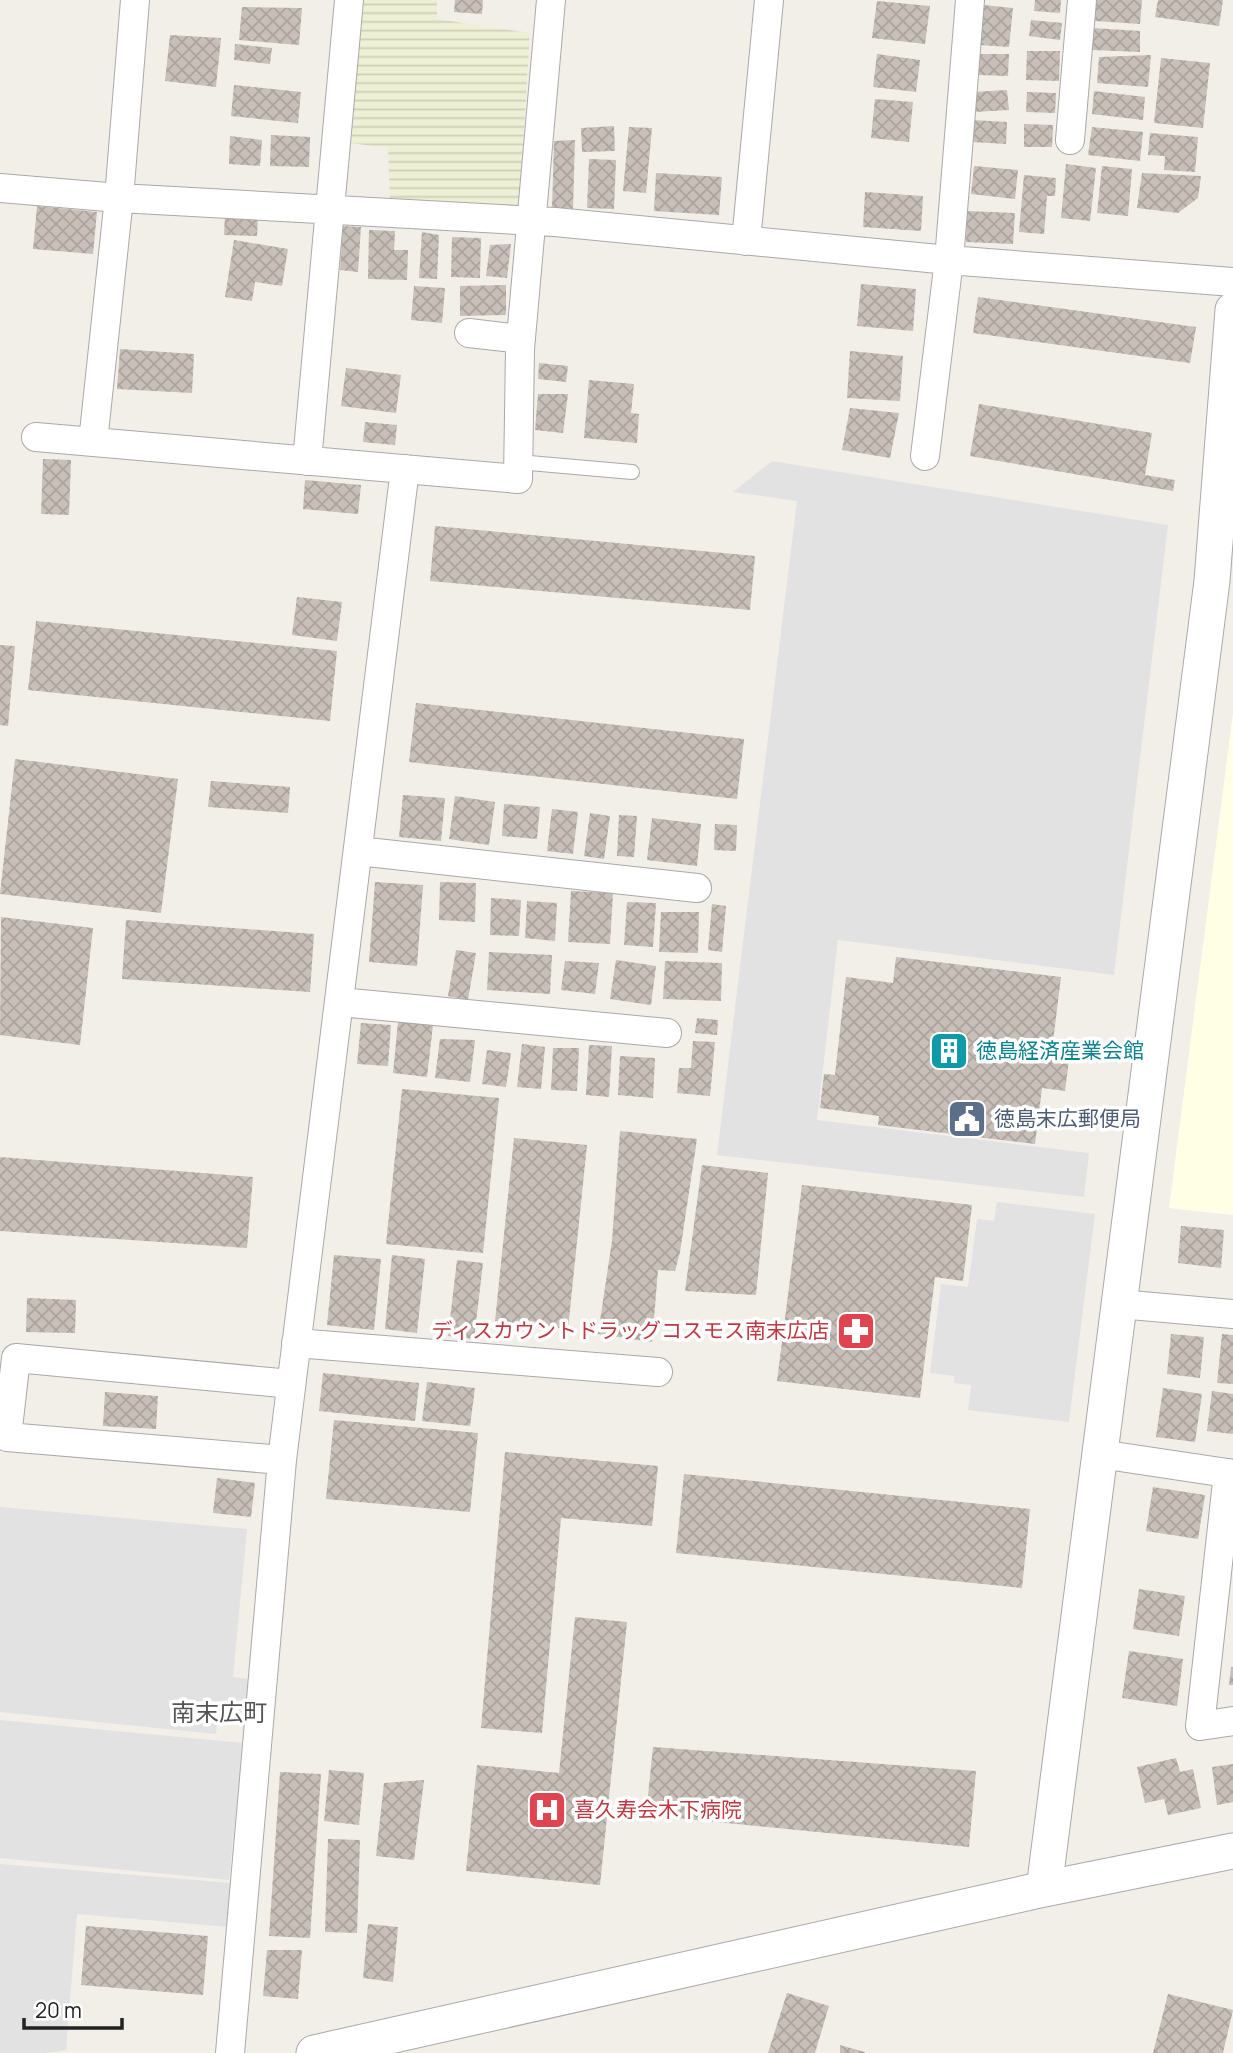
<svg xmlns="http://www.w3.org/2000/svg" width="1233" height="2053" font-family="Manrope,'Noto Sans JP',sans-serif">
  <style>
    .education { fill: #ffffe5 }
    .farmland { fill: url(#farmland-rules) }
    .parking { fill: #e2e2e2 }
    .building { fill: url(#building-cross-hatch) }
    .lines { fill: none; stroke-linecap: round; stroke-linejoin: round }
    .service-casing { stroke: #a9a9a9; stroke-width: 16 }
    .minor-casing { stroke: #a9a9a9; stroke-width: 30 }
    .tertiary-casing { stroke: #a9a9a9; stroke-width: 37 }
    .service { stroke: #fff; stroke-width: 14 }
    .minor { stroke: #fff; stroke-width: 28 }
    .tertiary { stroke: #fff; stroke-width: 35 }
    .labels { text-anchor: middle; stroke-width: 7; stroke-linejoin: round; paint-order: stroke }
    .culture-label { font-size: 21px; fill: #0d838f; stroke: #fff; text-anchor: start }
    .service-label { font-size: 21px; fill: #4e5e75; stroke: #fff; text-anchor: start }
    .health-label { font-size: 21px; fill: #be3a42; stroke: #fff; text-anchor: end }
    .quarter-label { font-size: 24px; fill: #555; stroke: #fff }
  </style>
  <defs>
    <pattern id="farmland-rules" width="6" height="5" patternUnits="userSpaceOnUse" patternTransform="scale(1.75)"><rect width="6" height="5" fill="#eef0d5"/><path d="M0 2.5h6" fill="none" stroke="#ccceb7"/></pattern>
    <pattern id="building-cross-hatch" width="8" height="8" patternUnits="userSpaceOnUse" patternTransform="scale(1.75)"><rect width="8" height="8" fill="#c7bfb8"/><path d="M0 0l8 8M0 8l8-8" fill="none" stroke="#aba49e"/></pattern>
  </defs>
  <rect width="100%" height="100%" fill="#f2efe9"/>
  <path class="education" d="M 1233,713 L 1233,1215 L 1169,1208 Z"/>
  <path class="farmland" d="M 363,0 L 437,0 L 437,19 L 530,33 L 519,209 L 390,198 L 388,148 L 351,143 Z"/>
  <path class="parking" d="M 772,461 L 1168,525 L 1114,975 L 838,940 L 817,1120 L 1089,1153 L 1084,1197 L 717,1155 L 797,501 L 733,492 Z
    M 997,1202 L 1095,1214 L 1069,1422 L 968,1410 L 971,1385 L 954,1383 L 954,1376 L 930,1373 L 941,1284 L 968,1287 L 977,1219 L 994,1221 Z
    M 0,1507 L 247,1529 L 233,1677 L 248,1679 L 245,1715 L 218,1713 L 216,1734 L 0,1712 Z
    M 0,1720 L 243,1743 L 229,1880 L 0,1858 Z
    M 0,1864 L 232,1883 L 228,1927 L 77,1914 L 66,2050 L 45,2053 L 0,2053 Z"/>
  <path class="building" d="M 455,0 L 483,0 L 482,14 L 454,12 Z
    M 1035,0 L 1061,0 L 1060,13 L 1034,11 Z
    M 1096,0 L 1142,0 L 1140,24 L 1095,21 Z
    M 1158,0 L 1223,0 L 1219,26 L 1155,17 Z
    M 877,1 L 930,6 L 925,44 L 872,38 Z
    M 983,5 L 1013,8 L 1009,47 L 980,45 Z
    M 242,7 L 302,8 L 299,45 L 239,40 Z
    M 1031,20 L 1062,23 L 1060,40 L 1029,36 Z
    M 1093,28 L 1140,31 L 1140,52 L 1092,50 Z
    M 170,35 L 221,38 L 216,87 L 165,81 Z
    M 235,44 L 272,48 L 270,64 L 234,60 Z
    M 1027,51 L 1060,51 L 1059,81 L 1026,80 Z
    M 877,54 L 920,60 L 916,92 L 873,87 Z
    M 978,54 L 1009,54 L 1008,76 L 978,75 Z
    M 1151,55 L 1148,87 L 1097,83 L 1099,57 Z
    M 1161,58 L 1210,63 L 1203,128 L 1154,123 Z
    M 234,85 L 301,92 L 298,123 L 231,116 Z
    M 1007,90 L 1009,110 L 974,112 L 973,92 Z
    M 1094,91 L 1145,97 L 1143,120 L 1092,114 Z
    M 1027,92 L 1056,93 L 1055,113 L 1026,112 Z
    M 875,99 L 913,102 L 909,142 L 871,138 Z
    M 972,120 L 1007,122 L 1006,144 L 972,142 Z
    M 1024,124 L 1053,125 L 1052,147 L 1024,147 Z
    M 614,126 L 615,151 L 582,152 L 581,128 Z
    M 629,127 L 652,128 L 646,193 L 623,191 Z
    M 1092,127 L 1143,132 L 1140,161 L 1088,155 Z
    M 1150,133 L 1198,137 L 1195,172 L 1164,170 L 1165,156 L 1148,155 Z
    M 271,135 L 310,137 L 309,167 L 270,166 Z
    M 230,136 L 262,140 L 260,166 L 229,164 Z
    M 575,140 L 573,209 L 552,208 L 554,141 Z
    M 589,159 L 616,160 L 614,209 L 587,208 Z
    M 1066,164 L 1096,168 L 1090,221 L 1061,218 Z
    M 974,166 L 1018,170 L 1015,199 L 971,194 Z
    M 1102,166 L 1132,169 L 1128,216 L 1097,213 Z
    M 656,173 L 722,177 L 719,215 L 654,211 Z
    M 1142,173 L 1201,176 L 1198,198 L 1178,213 L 1137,208 Z
    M 1024,175 L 1056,178 L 1055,196 L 1047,196 L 1044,234 L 1019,232 Z
    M 865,192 L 923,196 L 921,231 L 863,227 Z
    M 37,206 L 97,212 L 93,254 L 33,249 Z
    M 967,211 L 1015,213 L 1013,244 L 966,242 Z
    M 225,215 L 258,217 L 257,236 L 224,235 Z
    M 343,226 L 361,227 L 358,272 L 340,270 Z
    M 369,230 L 395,231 L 394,250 L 408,250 L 407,280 L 368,279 Z
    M 422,232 L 439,235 L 437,279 L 419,278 Z
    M 452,237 L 481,238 L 480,278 L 451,277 Z
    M 234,240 L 288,249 L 282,286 L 255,282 L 252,301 L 225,297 Z
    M 511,244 L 507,278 L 486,276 L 490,245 Z
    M 861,284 L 916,289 L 913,331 L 857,326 Z
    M 506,285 L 506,315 L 460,316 L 460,286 Z
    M 414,286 L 445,288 L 442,323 L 411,320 Z
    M 978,297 L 1196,327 L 1190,363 L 973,333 Z
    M 120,349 L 194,354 L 192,393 L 117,389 Z
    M 850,351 L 903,356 L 900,401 L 847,398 Z
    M 539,363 L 568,366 L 566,382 L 538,379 Z
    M 346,368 L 401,375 L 396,413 L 341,406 Z
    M 589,380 L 634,384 L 631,413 L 639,414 L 637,443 L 584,438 Z
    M 538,394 L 568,394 L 563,433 L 535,430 Z
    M 979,404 L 1152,433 L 1145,475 L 1175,480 L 1173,491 L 970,456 Z
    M 850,408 L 899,413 L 890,458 L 842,450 Z
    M 365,422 L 397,425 L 395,445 L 363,442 Z
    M 43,459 L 71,460 L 69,515 L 41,514 Z
    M 305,480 L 361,485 L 358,514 L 303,509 Z
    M 435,526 L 755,556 L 750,610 L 430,581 Z
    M 297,597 L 342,602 L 337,641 L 292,635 Z
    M 36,621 L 337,651 L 330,721 L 28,690 Z
    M 0,645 L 15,646 L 8,726 L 0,725 Z
    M 416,703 L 744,739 L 737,799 L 409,762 Z
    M 15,759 L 178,779 L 161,913 L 0,894 Z
    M 211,781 L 290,787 L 288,813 L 208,807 Z
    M 403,795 L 445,798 L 441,841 L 399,837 Z
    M 455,796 L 495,802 L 489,845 L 449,839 Z
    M 504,804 L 540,807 L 537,839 L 502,836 Z
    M 552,809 L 578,812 L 573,854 L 547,851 Z
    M 590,813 L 610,816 L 604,859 L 584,856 Z
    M 619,815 L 637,816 L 634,857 L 617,856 Z
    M 652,818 L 701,824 L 697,866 L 647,860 Z
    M 715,824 L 737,825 L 736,851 L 714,850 Z
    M 375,882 L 423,885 L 417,966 L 369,962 Z
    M 440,882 L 476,883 L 475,922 L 439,920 Z
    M 571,891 L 613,893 L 610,944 L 568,942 Z
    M 491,898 L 521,900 L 519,936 L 490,935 Z
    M 527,901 L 557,903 L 555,941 L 525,938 Z
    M 627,902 L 656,903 L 653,947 L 624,945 Z
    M 712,904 L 726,906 L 722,952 L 708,950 Z
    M 661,912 L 699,912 L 698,953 L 659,952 Z
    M 1,917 L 93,928 L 80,1045 L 0,1035 Z
    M 126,920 L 314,934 L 310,992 L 122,979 Z
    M 456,950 L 476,953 L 468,1000 L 448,996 Z
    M 489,952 L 552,955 L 550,994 L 487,990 Z
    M 896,957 L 1061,977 L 1052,1050 L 1070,1052 L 1065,1091 L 1042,1088 L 1035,1144 L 878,1125 L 879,1116 L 820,1108 L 824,1074 L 835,1075 L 846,977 L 893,983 Z
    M 616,960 L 656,966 L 651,1005 L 610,999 Z
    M 565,961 L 599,963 L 595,994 L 561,990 Z
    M 665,961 L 722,963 L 721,1001 L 663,999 Z
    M 697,1018 L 718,1020 L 717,1035 L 695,1033 Z
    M 398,1022 L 433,1025 L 427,1077 L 393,1073 Z
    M 361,1023 L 391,1025 L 388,1066 L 357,1064 Z
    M 440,1039 L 475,1040 L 470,1082 L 435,1078 Z
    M 693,1041 L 715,1042 L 710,1096 L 677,1093 L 679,1068 L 691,1068 Z
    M 522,1044 L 545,1047 L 541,1089 L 517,1087 Z
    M 589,1045 L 612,1046 L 609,1097 L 586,1095 Z
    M 553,1048 L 579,1048 L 577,1091 L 551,1090 Z
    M 487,1050 L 511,1053 L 506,1087 L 482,1084 Z
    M 620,1056 L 655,1058 L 653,1098 L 618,1095 Z
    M 402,1089 L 499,1098 L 483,1253 L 386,1244 Z
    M 620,1131 L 697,1139 L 680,1252 L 675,1271 L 658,1270 L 652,1342 L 598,1334 L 612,1241 Z
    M 514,1138 L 587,1145 L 568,1329 L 495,1321 Z
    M 0,1157 L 253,1177 L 247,1248 L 0,1231 Z
    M 702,1165 L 768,1173 L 756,1295 L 685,1291 Z
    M 802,1185 L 972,1205 L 963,1281 L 935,1277 L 920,1398 L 777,1381 Z
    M 1181,1226 L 1224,1230 L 1221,1268 L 1178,1263 Z
    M 334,1255 L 381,1259 L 374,1330 L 327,1325 Z
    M 392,1255 L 425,1259 L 417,1333 L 385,1329 Z
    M 457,1260 L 483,1263 L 474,1339 L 448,1336 Z
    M 27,1298 L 76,1300 L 75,1333 L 26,1332 Z
    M 1171,1334 L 1204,1337 L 1200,1378 L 1167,1374 Z
    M 1222,1334 L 1233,1335 L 1233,1384 L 1217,1383 Z
    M 323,1373 L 419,1383 L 415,1421 L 319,1411 Z
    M 427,1382 L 475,1388 L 470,1426 L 422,1421 Z
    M 1163,1388 L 1202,1394 L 1195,1442 L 1156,1437 Z
    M 1212,1391 L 1233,1394 L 1233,1434 L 1207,1431 Z
    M 105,1392 L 158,1396 L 156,1429 L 103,1426 Z
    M 334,1420 L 478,1433 L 470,1512 L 326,1499 Z
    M 505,1452 L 658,1466 L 652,1526 L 561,1518 L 542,1733 L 481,1728 Z
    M 684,1474 L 1030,1509 L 1022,1588 L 676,1553 Z
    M 217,1478 L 255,1483 L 251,1517 L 213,1513 Z
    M 1153,1487 L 1205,1495 L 1198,1539 L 1146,1531 Z
    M 1139,1589 L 1185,1596 L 1179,1636 L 1133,1629 Z
    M 575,1617 L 627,1622 L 600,1885 L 466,1871 L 477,1765 L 559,1773 Z
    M 1129,1651 L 1183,1659 L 1177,1706 L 1122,1698 Z
    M 1231,1667 L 1233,1667 L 1233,1685 L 1229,1685 Z
    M 653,1747 L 976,1771 L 969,1847 L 646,1815 Z
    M 1176,1758 L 1180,1772 L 1193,1769 L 1201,1808 L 1168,1815 L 1164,1799 L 1145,1803 L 1137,1767 Z
    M 1233,1764 L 1233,1802 L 1217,1805 L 1212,1767 Z
    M 329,1770 L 364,1773 L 359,1825 L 324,1821 Z
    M 280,1772 L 321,1774 L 310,1938 L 269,1936 Z
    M 424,1780 L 414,1860 L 376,1856 L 384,1783 Z
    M 328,1839 L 360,1840 L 357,1933 L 325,1932 Z
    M 368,1924 L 398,1927 L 393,1982 L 363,1978 Z
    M 86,1926 L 208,1936 L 203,1995 L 81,1985 Z
    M 267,1950 L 302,1950 L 298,1999 L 263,1996 Z
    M 787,1993 L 829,2006 L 815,2053 L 768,2053 Z
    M 1168,1994 L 1233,2010 L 1223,2053 L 1153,2053 Z
    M 840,2045 L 865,2052 L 865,2053 L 840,2053 Z"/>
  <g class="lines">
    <g class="service-casing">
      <path id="service" d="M 518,462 L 632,472"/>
    </g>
    <g class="minor-casing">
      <path id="minor" d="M 1070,140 L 1082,0
        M 0,188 L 119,198 L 555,222 L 949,260 L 1233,282
        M 746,241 L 769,0
        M 469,333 L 521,339
        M 36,437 L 518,479 L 520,349 L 551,0
        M 93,442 L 119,198 L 135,0
        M 925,456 L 949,260 L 970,0
        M 307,461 L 349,0
        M 358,851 L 697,888
        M 340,1002 L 667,1033
        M 1119,1304 L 1233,1314
        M 296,1343 L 658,1372
        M 1100,1454 L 1233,1474
        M 282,1460 L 7,1437 L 16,1358 L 291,1384
        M 1228,1473 L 1200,1726 L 1233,1721
        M 230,2053 L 282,1460 L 405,469"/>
    </g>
    <g class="tertiary-casing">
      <path id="tertiary" d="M 1044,1889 L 1212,581 L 1233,310
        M 314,2053 L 1044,1889 L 1233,1851"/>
    </g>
    <use href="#service" class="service"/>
    <use href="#minor" class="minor"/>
    <use href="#tertiary" class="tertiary"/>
  </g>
  <defs>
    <g id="building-square" transform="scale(2.0125)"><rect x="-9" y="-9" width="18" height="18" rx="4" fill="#0f9aa8" stroke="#fff"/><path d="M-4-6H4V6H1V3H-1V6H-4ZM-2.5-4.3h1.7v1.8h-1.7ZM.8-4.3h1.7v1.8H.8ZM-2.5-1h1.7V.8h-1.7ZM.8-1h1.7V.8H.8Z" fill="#fff"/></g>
    <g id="civic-square" transform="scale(2.0125)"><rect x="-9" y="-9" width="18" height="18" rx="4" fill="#5c6f8a" stroke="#fff"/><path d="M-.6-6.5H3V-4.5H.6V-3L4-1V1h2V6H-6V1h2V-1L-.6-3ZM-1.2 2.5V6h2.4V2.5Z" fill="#fff"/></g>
    <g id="pharmacy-square" transform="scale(2.0125)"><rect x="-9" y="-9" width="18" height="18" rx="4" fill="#e0444e" stroke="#fff"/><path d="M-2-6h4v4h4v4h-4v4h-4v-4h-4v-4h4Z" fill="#fff"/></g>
    <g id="hospital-square" transform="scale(2.0125)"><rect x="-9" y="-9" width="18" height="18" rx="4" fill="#e0444e" stroke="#fff"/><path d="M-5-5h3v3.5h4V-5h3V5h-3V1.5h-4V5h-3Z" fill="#fff"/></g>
  </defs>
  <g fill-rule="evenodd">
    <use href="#building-square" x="949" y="1051"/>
    <use href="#civic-square" x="967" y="1119"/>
    <use href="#pharmacy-square" x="856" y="1331"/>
    <use href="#hospital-square" x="547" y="1810"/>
  </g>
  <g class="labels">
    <g class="culture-label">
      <text x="976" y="1058">徳島経済産業会館</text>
    </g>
    <g class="service-label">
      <text x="994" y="1126">徳島末広郵便局</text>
    </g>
    <g class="health-label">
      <text x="829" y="1338">ディスカウントドラッグコスモス南末広店</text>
      <text x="574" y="1817" text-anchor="start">喜久寿会木下病院</text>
    </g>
    <g class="quarter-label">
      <text x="219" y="1721">南末広町</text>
    </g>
  </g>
  <path d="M24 2018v10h98v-10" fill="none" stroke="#222222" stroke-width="3.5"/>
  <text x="35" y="2018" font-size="21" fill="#222222" stroke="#ffffff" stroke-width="5" paint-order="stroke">20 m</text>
</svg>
